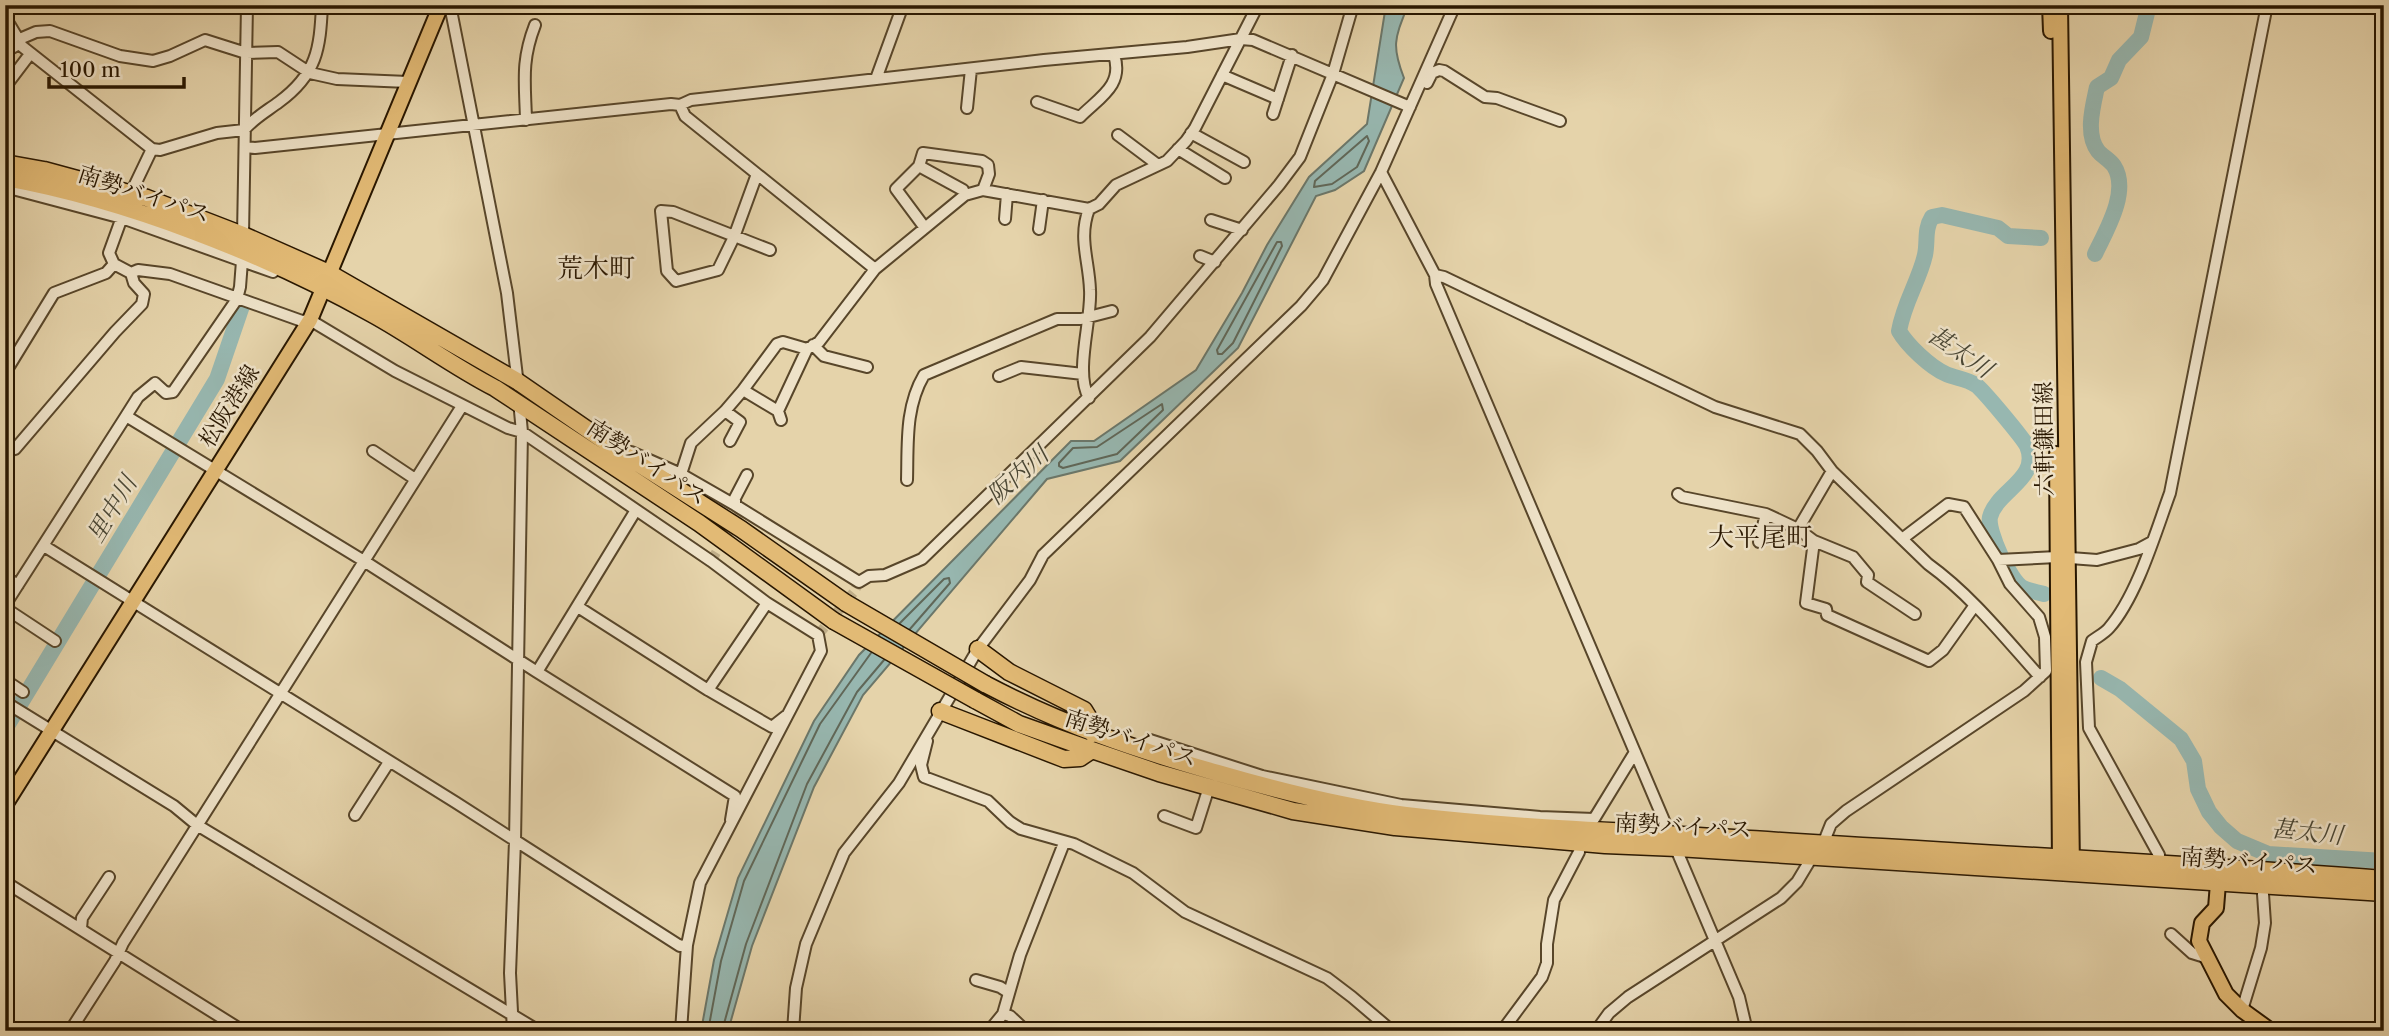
<svg xmlns="http://www.w3.org/2000/svg" width="2389" height="1036" font-family="'Libre Caslon Text','Noto Serif JP',serif">
  <style>
    .water { fill: #97b7b0; stroke: #6b776a; stroke-width: 2 }
    .lines { fill: none; stroke-linecap: round; stroke-linejoin: round }
    .shore { stroke: #606758; stroke-width: 2 }
    .river { stroke: #97b7b0; stroke-width: 16 }
    .minor-tunnel { stroke: #bfad88; stroke-width: 10; stroke-dasharray: 10 5; stroke-linecap: butt }
    .minor-casing { stroke: #58462a; stroke-width: 14 }
    .major-casing { stroke: #291700; stroke-width: 18 }
    .highway-casing { stroke: #291700; stroke-width: 19 }
    .minor { stroke: #eee2c8; stroke-width: 10 }
    .major { stroke: #e2ba75; stroke-width: 14 }
    .highway { stroke: #e2ba75; stroke-width: 16 }
    .highway-bridge-casing { stroke: #291700; stroke-width: 19; stroke-linecap: butt }
    .highway-bridge { stroke: #e2ba75; stroke-width: 16 }
    .labels { text-anchor: middle; stroke-width: 5; stroke-linejoin: round; paint-order: stroke }
    .street-label { font-size: 23px; fill: #291700; stroke: #eee2c8 }
    .water-label { font-size: 24px; font-style: italic; fill: #4a4735; stroke: #eee2c8 }
    .quarter-label { font-size: 26px; fill: #291700; stroke: #eee2c8 }
  </style>
  <rect width="100%" height="100%" fill="#e5d3aa"/>
  <filter id="stains"><feTurbulence type="fractalNoise" baseFrequency=".00286" numOctaves="4"/><feColorMatrix values="0 0 0 0 .2 0 0 0 0 .09 0 0 0 0 .02 0 0 0 .5 -.17"/></filter>
  <radialGradient id="worn" r=".72"><stop offset=".6" stop-color="#630" stop-opacity="0"/><stop offset="1" stop-color="#630" stop-opacity=".3"/></radialGradient>
  <path class="water" d="M 1386,5 L 1408,5 C 1395,38 1391,45 1404,78 L 1364,171 L 1335,190 L 1316,196 L 1238,348 L 1120,461 L 1047,479 L 863,695 L 814,787 L 752,946 L 728,1031 L 701,1031 L 714,960 L 738,878 L 814,721 L 859,655 L 1071,441 L 1094,441 L 1196,370 L 1242,293 L 1267,245 L 1309,177 L 1367,124 Z"/>
  <g class="lines">
    <path class="shore" d="M 1367,136 L 1369,141 L 1357,167 L 1332,184 L 1314,187 L 1315,181 Z
      M 1277,242 L 1281,242 L 1282,246 L 1233,343 L 1222,354 L 1218,354 L 1217,350 Z
      M 1162,404 L 1163,410 L 1117,454 L 1063,468 L 1059,466 L 1059,463 L 1073,448 L 1097,447 Z
      M 900,623 L 944,579 L 949,578 L 950,583 L 910,629
      M 708,1031 L 721,961 L 744,881 L 820,724 L 871,653
      M 722,1031 L 746,944 L 807,784 L 857,692 L 884,660"/>
    <path class="river" d="M 2041,238 L 2008,236 L 1998,228 L 1942,215 L 1932,217 C 1924,230 1928,241 1925,255 C 1919,281 1904,302 1899,331 C 1907,345 1930,367 1946,374 C 1955,378 1967,379 1976,385 C 1983,390 2023,438 2027,446 C 2041,479 1997,490 1990,517 C 1987,531 2010,581 2023,588 C 2029,591 2037,592 2044,594
      M 2095,254 C 2106,231 2130,191 2114,166 C 2110,160 2102,156 2098,151 C 2085,134 2093,106 2097,87 L 2111,78 L 2119,60 L 2141,37 L 2149,5
      M 2101,678 L 2120,689 L 2181,739 L 2194,761 L 2198,789 L 2209,812 L 2221,827 L 2237,841 L 2268,854 L 2384,861
      M 5,729 L 217,379 L 242,306"/>
    <path class="minor-tunnel" d="M 711,561 L 742,510
      M 818,635 L 854,592 L 859,582"/>
    <g class="minor-casing">
      <path id="minor" d="M 450,5 L 507,293 L 518,385
        M 5,17 L 17,37 L 19,44 L 152,149 L 160,150 L 217,133 L 244,130 C 254,118 267,111 279,102 C 317,74 320,49 322,5
        M 5,52 L 19,44 L 22,38 L 36,32 L 50,31 L 120,56 L 153,61 L 170,56 L 205,40 L 246,53 L 278,52 L 310,73 L 337,79 L 408,82
        M 1222,75 L 1278,99
        M 876,79 L 903,5
        M 1427,83 L 1432,73 L 1439,70 L 1444,71 L 1485,97 L 1497,98 L 1560,121
        M 5,87 L 30,54
        M 1037,102 L 1080,117 C 1100,97 1124,85 1114,55
        M 680,105 L 685,116 L 875,269
        M 967,108 L 971,69
        M 1273,114 L 1292,55
        M 526,120 C 525,82 521,61 535,25
        M 1191,133 L 1244,162
        M 1118,135 L 1158,165
        M 245,147 L 255,148 L 671,104 L 680,105 L 691,100 L 1044,60 L 1187,47 L 1241,39 L 1253,40 L 1410,107
        M 1178,149 L 1225,178
        M 919,166 L 963,190 L 965,195
        M 1381,172 L 1435,275 L 1444,277 L 1715,407 L 1800,434 L 1817,451 L 1832,471 L 1928,564 C 1971,595 2005,638 2040,677
        M 757,174 L 734,237 L 718,270 L 676,281 L 667,271 L 661,211 L 673,212 L 770,250
        M 5,187 L 122,218 L 242,261
        M 1005,219 L 1007,194
        M 1211,220 L 1242,230
        M 925,228 L 896,189 L 919,166 L 923,153 L 982,161 L 988,165 L 989,174 L 983,190
        M 1039,229 L 1043,200
        M 243,235 L 247,5
        M 1200,256 L 1215,262
        M 131,273 L 138,270 L 170,274 L 302,321 L 310,320 L 395,371 L 508,428 L 522,432 L 711,561 L 767,603 L 818,635 L 821,651 L 700,883 L 687,945 L 681,1031
        M 1435,275 L 1436,284 L 1739,997 L 1747,1031
        M 813,345 L 824,356 L 867,367
        M 5,373 L 54,293 L 106,273 L 114,264
        M 999,376 L 1021,367 L 1083,374
        M 743,390 L 778,411 L 781,420
        M 1089,398 C 1074,372 1092,320 1090,290 C 1089,260 1078,238 1089,209
        M 725,411 L 740,422 L 730,441
        M 778,411 L 807,349
        M 126,416 L 138,397 L 155,383 L 166,393 L 173,392 L 237,299 L 240,287 L 242,261 L 273,272
        M 5,445 L 11,450 L 15,449 L 115,332 L 142,304 L 144,294 L 134,283 L 131,273 L 114,264 L 109,253 L 130,195 L 152,149
        M 373,451 L 415,479
        M 631,452 L 681,474 L 691,443 L 725,411 L 743,390 L 777,344 L 783,342 L 807,349 L 819,342 L 875,269 L 965,195 L 983,190 L 1089,209 L 1099,204 L 1116,185 L 1167,161 L 1186,141 L 1195,128 L 1258,5
        M 1832,471 L 1798,529 L 1814,541 L 1853,557 L 1868,575 L 1867,582 L 1915,614
        M 681,474 L 735,505 L 859,582 L 869,576 L 885,575 L 922,559 L 1150,337 L 1279,185 L 1300,157 L 1333,74 L 1353,5
        M 907,480 C 908,444 905,407 924,375 L 1057,319 L 1081,319 L 1112,311
        M 1678,494 L 1682,497 L 1766,514 L 1798,529
        M 735,505 L 735,498 L 747,475
        M 1902,539 L 1948,504 L 1964,507 L 1998,560 L 2057,557 L 2097,560 L 2139,549 L 2152,542
        M 1814,541 L 1806,603 L 1826,609 L 1827,615 L 1929,661 L 1943,650 L 1975,605
        M 1759,542 L 1766,514
        M 44,546 L 455,802 L 680,946 L 687,945
        M 5,577 L 18,585
        M 5,605 L 126,416 L 364,561 L 537,672 L 636,510
        M 578,607 L 708,690 L 772,727 L 786,716
        M 5,608 L 55,641
        M 537,672 L 735,796 L 731,820
        M 5,680 L 23,692
        M 708,690 L 767,603
        M 5,702 L 174,806 L 197,825 L 539,1031
        M 1150,740 L 1262,776 L 1401,805 L 1540,817 L 1594,819 L 1635,752
        M 927,741 L 921,765 L 924,777 L 988,801 L 1010,822 L 1021,829 L 1074,844 L 1133,873 L 1185,912 L 1327,978 L 1352,997 L 1392,1031
        M 355,815 L 389,762
        M 1164,816 L 1196,828 L 1209,787
        M 2159,855 L 2089,728 L 2086,662 L 2092,641 C 2097,637 2105,633 2109,628 C 2137,596 2155,534 2170,493 L 2267,5
        M 5,882 L 243,1031
        M 81,928 L 82,918 L 109,877
        M 2171,934 L 2192,953 L 2208,958
        M 976,980 L 1000,987 L 1008,992
        M 2242,1010 L 2261,948 L 2265,923 L 2263,894
        M 1003,1014 L 1010,1016 L 1026,1031
        M 70,1031 L 115,961 L 123,943 L 462,406
        M 513,1031 L 510,973 L 515,841 L 522,432 L 519,401
        M 793,1031 L 796,988 L 806,944 L 844,853 L 899,783 L 978,649 L 1030,580 L 1043,555 L 1301,306 L 1323,280 L 1381,172 L 1455,5
        M 989,1031 L 1003,1014 L 1020,955 L 1064,843
        M 1502,1031 L 1542,977 L 1547,963 L 1547,944 L 1554,900 L 1579,852
        M 1596,1031 L 1609,1013 L 1628,997 L 1781,898 L 1797,882 L 1812,857 L 1823,844 L 1831,824 L 1846,811 L 2024,691 L 2046,671 L 2045,637 L 2039,617 L 2010,584 L 1998,560"/>
    </g>
    <g class="major-casing">
      <path id="major" d="M 2050,5 L 2051,31
        M 2060,5 L 2072,868
        M 2057,454 L 2060,867
        M 5,805 L 310,320 L 441,5
        M 2219,871 L 2216,908 L 2202,923 L 2199,941 L 2226,994 L 2242,1010 L 2271,1031"/>
    </g>
    <g class="highway-casing">
      <path id="highway" d="M 5,163 L 44,170 L 147,198 L 243,235 L 329,273 L 517,381 L 620,452 L 741,529 L 846,603
        M 5,178 C 127,200 265,254 372,314 C 414,337 452,366 495,388 L 699,523 L 834,621
        M 978,649 L 1009,672 L 1084,710 L 1092,723 L 1093,734
        M 985,684 C 1063,725 1134,749 1218,773 C 1280,791 1342,807 1406,815 C 1515,828 1625,831 1734,838 C 1951,852 2168,862 2384,879
        M 975,700 L 1019,724 L 1092,750 L 1159,773 L 1293,811 L 1395,827 L 1605,845 L 1677,848 L 2384,893
        M 940,711 L 1064,759 L 1080,758 L 1092,750"/>
    </g>
    <use href="#minor" class="minor"/>
    <use href="#major" class="major"/>
    <use href="#highway" class="highway"/>
    <g class="highway-bridge-casing">
      <path id="highway-bridge" d="M 846,603 L 985,684
        M 834,621 L 975,700"/>
    </g>
    <use href="#highway-bridge" class="highway-bridge"/>
  </g>
  <g class="labels">
    <g class="street-label">
      <text transform="translate(144 194) rotate(18)" y="8">南勢バイパス</text>
      <text transform="translate(229 406) rotate(-58)" y="8">松阪港線</text>
      <text transform="translate(2044 439) rotate(-91)" y="8">六軒鎌田線</text>
      <text transform="translate(647 462) rotate(33)" y="8">南勢バイパス</text>
      <text transform="translate(1131 738) rotate(18)" y="8">南勢バイパス</text>
      <text transform="translate(1683 826) rotate(3)" y="8">南勢バイパス</text>
      <text transform="translate(2249 861) rotate(4)" y="8">南勢バイパス</text>
    </g>
    <g class="water-label">
      <text transform="translate(1960 352) rotate(34)" y="8">甚太川</text>
      <text transform="translate(1018 475) rotate(-42)" y="8">阪内川</text>
      <text transform="translate(112 509) rotate(-59)" y="8">里中川</text>
      <text transform="translate(2307 832) rotate(6)" y="8">甚太川</text>
    </g>
    <g class="quarter-label">
      <text x="596" y="277">荒木町</text>
      <text x="1760" y="546">大平尾町</text>
    </g>
  </g>
  <rect width="2389" height="1036" fill="none" stroke="#e5d3aa" stroke-width="28"/>
  <rect x="7" y="7" width="2375" height="1022" fill="none" stroke="#291700" stroke-width="3.5"/>
  <rect x="14" y="14" width="2361" height="1008" fill="none" stroke="#291700" stroke-width="2"/>
  <path d="M49 77v10h135v-10" fill="none" stroke="#291700" stroke-width="3.5"/>
  <text x="60" y="77" font-size="21" fill="#291700" stroke="#eee2c8" stroke-width="5" paint-order="stroke">100 m</text>
  <rect width="100%" height="100%" filter="url(#stains)"/>
  <rect width="100%" height="100%" fill="url(#worn)"/>
</svg>
